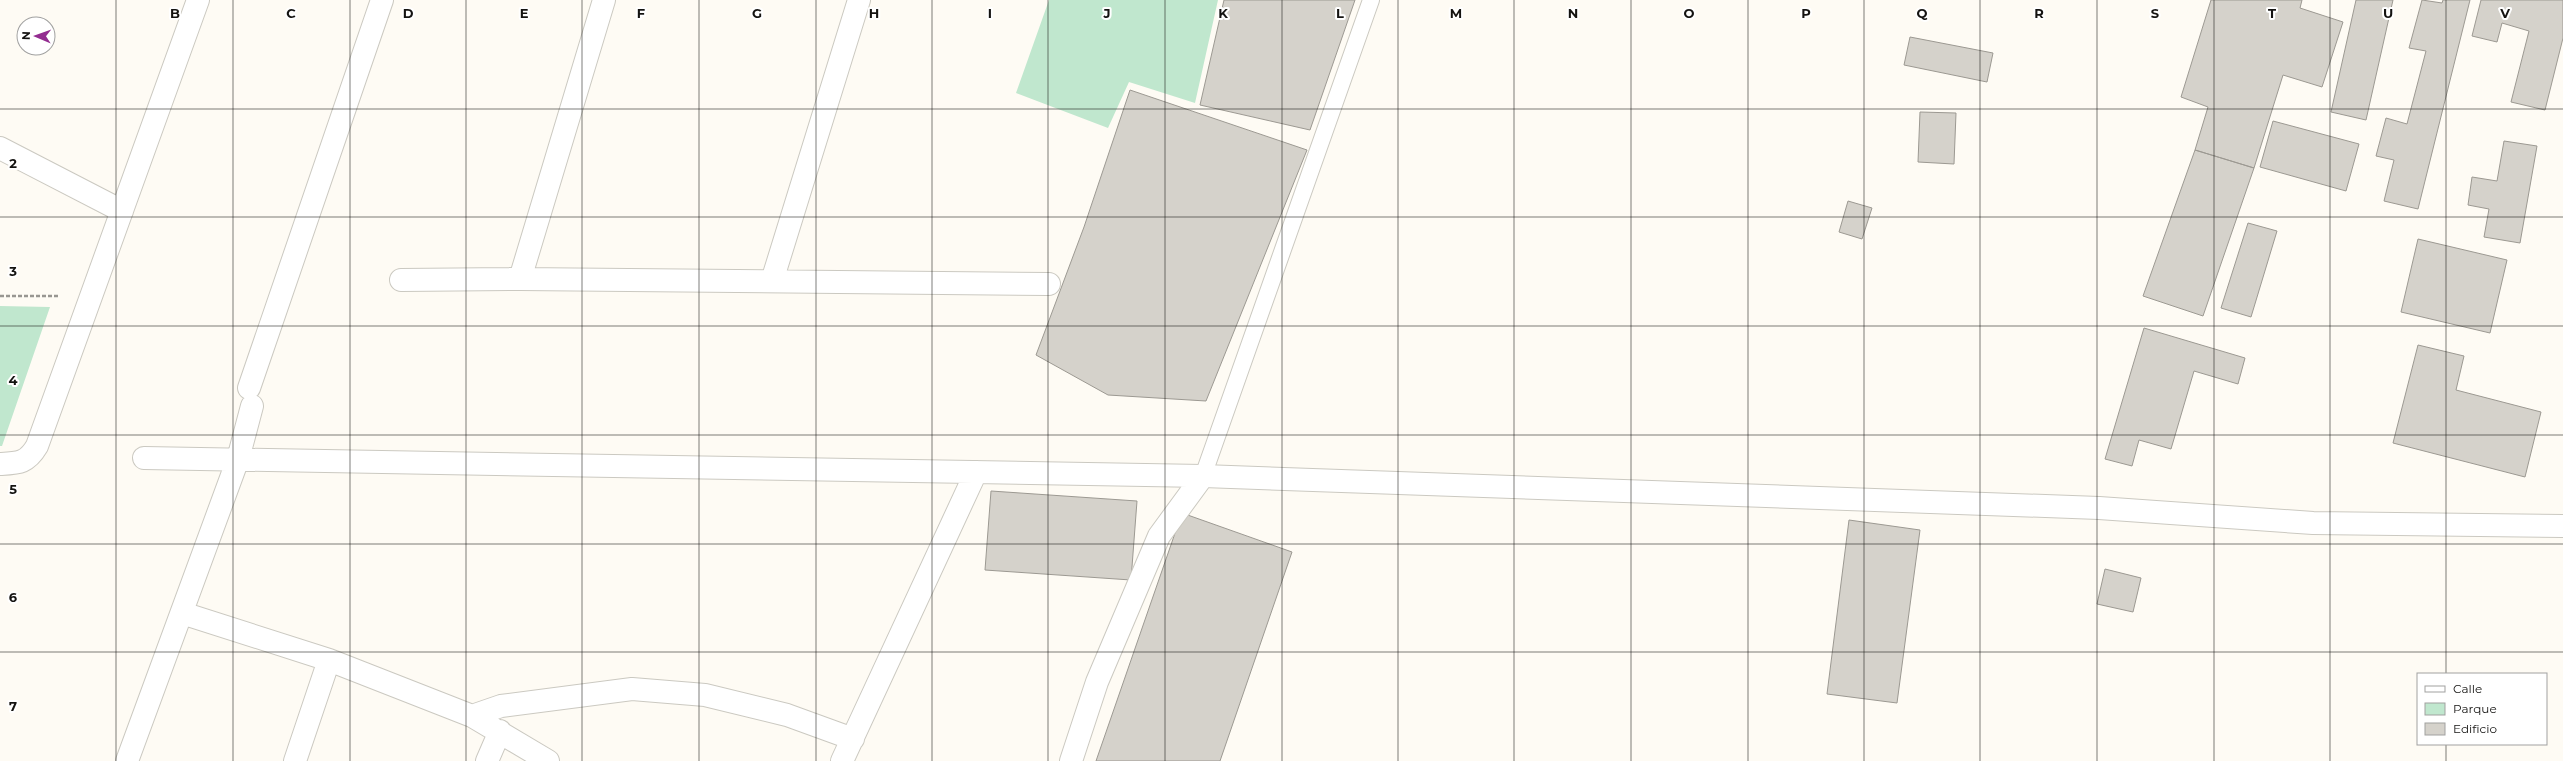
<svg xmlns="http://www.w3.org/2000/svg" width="2563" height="761" font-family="Montserrat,sans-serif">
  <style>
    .green { fill: #c0e7ce }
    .building { fill: #d5d2cb; stroke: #9c9992 }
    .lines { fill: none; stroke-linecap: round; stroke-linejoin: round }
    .service-casing { stroke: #cbc9c1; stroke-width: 18 }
    .minor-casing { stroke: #cbc9c1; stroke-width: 24 }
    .path { stroke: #989691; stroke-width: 2.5; stroke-dasharray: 4 2; stroke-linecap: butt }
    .service { stroke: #fff; stroke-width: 16 }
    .minor { stroke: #fff; stroke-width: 22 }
    .grid { fill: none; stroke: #141311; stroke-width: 1; stroke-opacity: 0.55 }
    .grid-label { font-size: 13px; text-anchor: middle; font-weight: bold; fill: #141311; stroke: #fff; stroke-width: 4; stroke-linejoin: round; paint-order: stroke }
  </style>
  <rect width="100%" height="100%" fill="#fefbf4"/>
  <path class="green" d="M 1049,0 L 1218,0 L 1195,103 L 1129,82 L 1108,128 L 1016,93 Z
    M 0,306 L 50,307 L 2,446 L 0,446 Z"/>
  <path class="building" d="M 1224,0 L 1355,0 L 1310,130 L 1200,105 Z
    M 2211,0 L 2302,0 L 2300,8 L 2343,22 L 2322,87 L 2283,75 L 2254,168 L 2195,150 L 2208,107 L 2181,97 Z
    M 2356,0 L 2393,0 L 2366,120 L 2331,112 Z
    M 2422,0 L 2442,3 L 2443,0 L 2470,0 L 2418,209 L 2384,201 L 2394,160 L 2376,156 L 2386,118 L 2407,124 L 2426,51 L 2409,48 Z
    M 2481,0 L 2563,0 L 2563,38 L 2545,110 L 2511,102 L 2529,31 L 2502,23 L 2497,42 L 2472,36 Z
    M 1910,37 L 1993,53 L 1987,82 L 1904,65 Z
    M 1130,90 L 1307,150 L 1206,401 L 1108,395 L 1036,355 L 1084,227 Z
    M 1920,112 L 1956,113 L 1954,164 L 1918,162 Z
    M 2273,121 L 2359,144 L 2346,191 L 2260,167 Z
    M 2504,141 L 2537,146 L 2520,243 L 2484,237 L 2489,209 L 2468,205 L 2472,177 L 2497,181 Z
    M 2195,150 L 2254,168 L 2203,316 L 2143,296 Z
    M 1848,201 L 1872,208 L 1862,239 L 1839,232 Z
    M 2248,223 L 2277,231 L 2251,317 L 2221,308 Z
    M 2418,239 L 2507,260 L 2490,333 L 2401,312 Z
    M 2144,328 L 2245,358 L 2238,384 L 2194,371 L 2171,449 L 2139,440 L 2132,466 L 2105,459 Z
    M 2418,345 L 2464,356 L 2456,390 L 2541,412 L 2525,477 L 2393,443 Z
    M 991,491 L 1137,501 L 1131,580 L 985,570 Z
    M 1182,513 L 1292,552 L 1220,761 L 1096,761 Z
    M 1849,520 L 1920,530 L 1897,703 L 1827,694 Z
    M 2105,569 L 2141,578 L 2133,612 L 2097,604 Z"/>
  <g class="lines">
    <g class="service-casing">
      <path id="service" d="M 1203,476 L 1371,0"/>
    </g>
    <g class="minor-casing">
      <path id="minor" d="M 604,0 L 520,279 L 1049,284
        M 0,148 L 122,211
        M 401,280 L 520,279
        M 772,281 L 859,0
        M 249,388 L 382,0
        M 144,458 L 1203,476 L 2099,508 L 2313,523 L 2563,526
        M 0,464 C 19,463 27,463 37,446 L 198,0
        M 182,613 L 329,660 L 472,716 L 548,761
        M 472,716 L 501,706 L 632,689 L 705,695 L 787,715 L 853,739
        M 127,761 L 238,459 L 252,406
        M 295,761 L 329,660
        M 487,761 L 500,731
        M 842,761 L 976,472
        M 1071,761 L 1097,682 L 1159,536 L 1203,476"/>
    </g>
    <path class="path" d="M 0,296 L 59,296"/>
    <use href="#service" class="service"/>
    <use href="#minor" class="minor"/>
  </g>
  <path class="grid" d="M 116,0 L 116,761M 233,0 L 233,761M 350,0 L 350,761M 466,0 L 466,761M 582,0 L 582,761M 699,0 L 699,761M 816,0 L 816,761M 932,0 L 932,761M 1048,0 L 1048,761M 1165,0 L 1165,761M 1282,0 L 1282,761M 1398,0 L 1398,761M 1514,0 L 1514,761M 1631,0 L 1631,761M 1748,0 L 1748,761M 1864,0 L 1864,761M 1980,0 L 1980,761M 2097,0 L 2097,761M 2214,0 L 2214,761M 2330,0 L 2330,761M 2446,0 L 2446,674M 0,109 L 2563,109M 0,217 L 2563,217M 0,326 L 2563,326M 0,435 L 2563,435M 0,544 L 2563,544M 0,652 L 2563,652M 2446,744 L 2446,761"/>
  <g class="grid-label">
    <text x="175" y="18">B</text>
    <text x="291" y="18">C</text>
    <text x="408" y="18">D</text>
    <text x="524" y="18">E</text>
    <text x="641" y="18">F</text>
    <text x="757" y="18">G</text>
    <text x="874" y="18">H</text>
    <text x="990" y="18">I</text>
    <text x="1107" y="18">J</text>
    <text x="1223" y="18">K</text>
    <text x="1340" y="18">L</text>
    <text x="1456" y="18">M</text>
    <text x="1573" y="18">N</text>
    <text x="1689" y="18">O</text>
    <text x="1806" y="18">P</text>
    <text x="1922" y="18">Q</text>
    <text x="2039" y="18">R</text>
    <text x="2155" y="18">S</text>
    <text x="2272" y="18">T</text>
    <text x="2388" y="18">U</text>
    <text x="2505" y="18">V</text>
    <text x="13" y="168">2</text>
    <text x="13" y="276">3</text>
    <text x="13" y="385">4</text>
    <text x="13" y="494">5</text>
    <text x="13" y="602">6</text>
    <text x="13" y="711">7</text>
  </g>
  <rect x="2417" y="673" width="130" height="72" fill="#ffffff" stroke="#a1a1a0"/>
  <rect x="2425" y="686" width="20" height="6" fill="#ffffff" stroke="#a1a1a0"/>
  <text x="2453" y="693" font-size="12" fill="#141311">Calle</text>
  <rect x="2425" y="703" width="20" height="12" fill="#c0e7ce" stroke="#a1a1a0"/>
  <text x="2453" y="713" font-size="12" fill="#141311">Parque</text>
  <rect x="2425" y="723" width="20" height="12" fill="#d5d2cb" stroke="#a1a1a0"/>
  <text x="2453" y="733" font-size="12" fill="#141311">Edificio</text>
  <g transform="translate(36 36) rotate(272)"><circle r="19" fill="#ffffff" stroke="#a1a1a0"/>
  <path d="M0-3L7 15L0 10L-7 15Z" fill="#932c90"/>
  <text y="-6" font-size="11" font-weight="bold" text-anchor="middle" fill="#141311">N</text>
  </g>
</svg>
